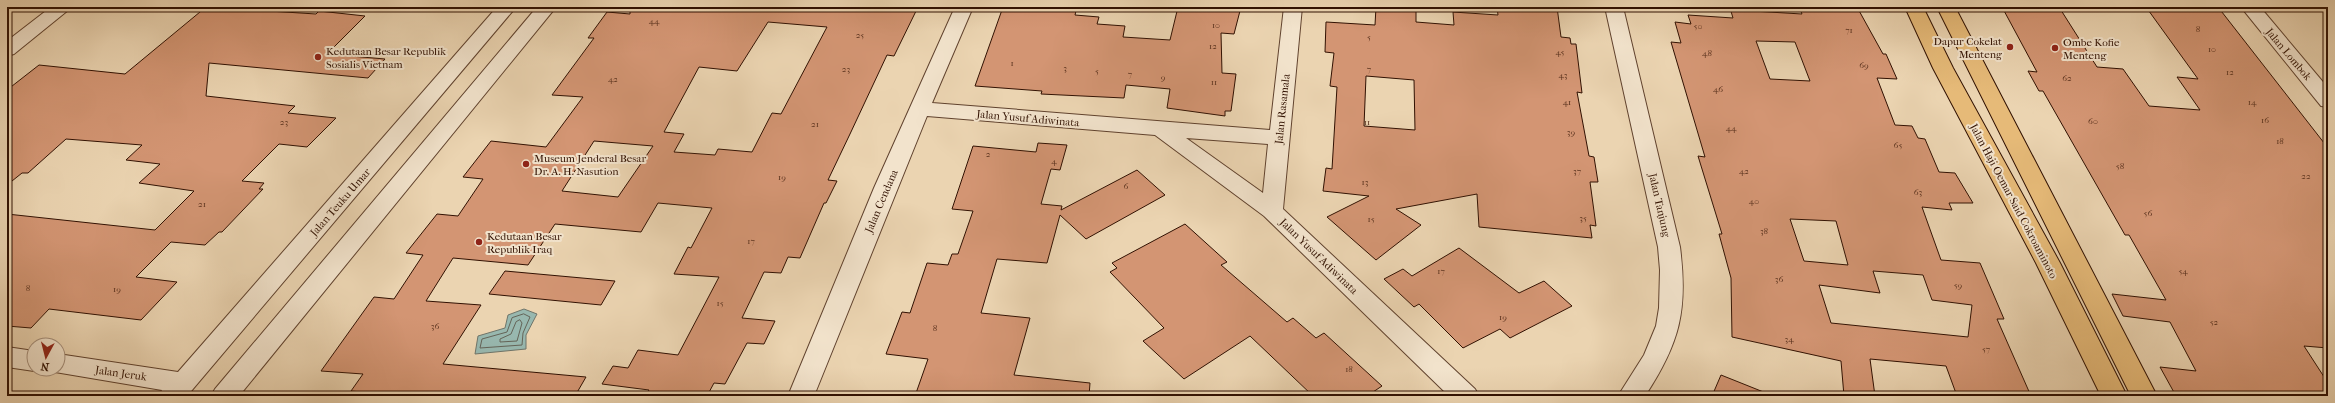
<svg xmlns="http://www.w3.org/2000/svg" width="2335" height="403" font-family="'IM FELL French Canon',serif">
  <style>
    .water { fill: #98b8af; stroke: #6f756a }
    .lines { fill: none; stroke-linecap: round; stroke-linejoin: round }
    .shore { stroke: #646458; stroke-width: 1 }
    .building { fill: #d39573; stroke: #311102; fill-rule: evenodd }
    .minor-casing { stroke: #60422e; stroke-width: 2 }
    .major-casing { stroke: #311102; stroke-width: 2 }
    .minor { fill: #f2e3cc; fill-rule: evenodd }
    .major { fill: #e6ba78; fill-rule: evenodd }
    .poi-dot { fill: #8f2418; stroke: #f2e3cc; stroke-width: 1.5 }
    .labels { text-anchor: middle; stroke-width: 4; stroke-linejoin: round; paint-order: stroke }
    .number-label { font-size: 9px; fill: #5a321e }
    .poi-label { font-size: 11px; fill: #311102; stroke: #f2e3cc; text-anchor: start }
    .street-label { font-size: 11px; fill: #311102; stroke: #f2e3cc }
  </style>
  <rect width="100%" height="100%" fill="#ebd4b1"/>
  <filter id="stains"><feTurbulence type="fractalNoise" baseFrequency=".005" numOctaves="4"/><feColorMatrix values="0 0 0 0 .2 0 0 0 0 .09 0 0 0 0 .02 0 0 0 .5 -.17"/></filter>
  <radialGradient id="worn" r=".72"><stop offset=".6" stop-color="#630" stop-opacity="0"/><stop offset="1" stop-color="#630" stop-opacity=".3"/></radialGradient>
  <path class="water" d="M 524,309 L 537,314 L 526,335 L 526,349 L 475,354 L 478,336 L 505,328 L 508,315 Z"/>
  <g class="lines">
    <path class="shore" d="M 524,314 L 530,317 L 523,333 L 522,345 L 480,348 L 482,339 L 507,332 L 512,318 Z
      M 520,320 L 522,323 L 517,341 L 500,342 L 500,339 L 511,334 L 516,322 Z"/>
  </g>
  <path class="building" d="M 206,7 L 316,14 L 319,11 L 365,16 L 327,54 L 385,59 L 368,78 L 209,63 L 206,96 L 295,106 L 288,113 L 336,118 L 307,147 L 279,144 L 242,181 L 264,183 L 259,189 L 263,189 L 222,232 L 219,232 L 205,245 L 171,242 L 136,277 L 177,282 L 141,320 L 49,309 L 31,328 L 7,326 L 7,214 L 155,230 L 194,191 L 139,183 L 160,164 L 126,160 L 142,145 L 66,139 L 28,173 L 22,173 L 7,185 L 7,90 L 39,65 L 125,74 Z
    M 630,7 L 918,7 L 894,56 L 887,55 L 850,134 L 828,180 L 837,181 L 826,203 L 824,203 L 800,258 L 788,257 L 781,273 L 764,272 L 742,318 L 775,321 L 764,344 L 747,343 L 725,384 L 714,383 L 707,396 L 645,396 L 649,390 L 602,384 L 613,366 L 628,368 L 638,350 L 678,355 L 719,277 L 674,274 L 688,247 L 691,248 L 712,208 L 658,203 L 641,232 L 555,224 L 528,265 L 453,258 L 426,301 L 481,305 L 443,364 L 586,377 L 575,396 L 404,396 L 351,391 L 363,374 L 321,371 L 374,297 L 394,299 L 423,255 L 406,253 L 437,214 L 458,216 L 483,179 L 463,177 L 491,141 L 546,147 L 583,97 L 552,95 L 594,38 L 588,38 L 607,12 L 630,14 ZM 768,22 L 827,27 L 781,114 L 772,113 L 752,152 L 718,149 L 715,155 L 674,152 L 684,134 L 664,132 L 699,67 L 737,71 ZM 594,141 L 653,146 L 618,197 L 562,191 Z
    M 1003,7 L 1077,7 L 1075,15 L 1099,17 L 1097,24 L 1125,26 L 1123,37 L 1170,40 L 1178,7 L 1241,7 L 1234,34 L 1221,33 L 1222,73 L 1236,74 L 1231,111 L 1225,111 L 1225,116 L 1167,108 L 1170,89 L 1126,85 L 1124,98 L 1041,94 L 1042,91 L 975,86 Z
    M 1376,7 L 1416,7 L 1416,22 L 1454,25 L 1453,12 L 1498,15 L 1497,7 L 1557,7 L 1561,37 L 1570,38 L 1571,44 L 1576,44 L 1582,93 L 1577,92 L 1589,156 L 1594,157 L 1598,182 L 1590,182 L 1596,226 L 1590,225 L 1592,238 L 1479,227 L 1477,194 L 1396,209 L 1421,225 L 1376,260 L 1327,217 L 1369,196 L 1323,191 L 1326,168 L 1332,169 L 1337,87 L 1330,86 L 1334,53 L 1325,52 L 1326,22 L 1375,25 ZM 1366,76 L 1414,80 L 1415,130 L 1364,126 Z
    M 1799,7 L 1857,7 L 1883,54 L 1886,54 L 1897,79 L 1877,78 L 1895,125 L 1912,126 L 1918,138 L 1925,139 L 1939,172 L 1955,173 L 1973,203 L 1949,203 L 1952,210 L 1922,207 L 1941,260 L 1980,263 L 2004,319 L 1997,319 L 2031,396 L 1957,396 L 1946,366 L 1870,359 L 1875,396 L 1844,396 L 1841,361 L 1732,337 L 1731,278 L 1719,234 L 1722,234 L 1698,156 L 1705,157 L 1671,42 L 1681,43 L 1675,22 L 1691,24 L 1688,15 L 1733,18 L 1730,8 L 1751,9 L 1752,11 L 1802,14 ZM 1756,41 L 1795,42 L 1810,81 L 1770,79 ZM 1790,219 L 1836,221 L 1848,265 L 1804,261 ZM 1873,271 L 1923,275 L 1932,300 L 1972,305 L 1968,337 L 1831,323 L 1819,285 L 1880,293 Z
    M 2002,7 L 2059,7 L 2097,67 L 2123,69 L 2149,106 L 2200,110 L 2177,77 L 2198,79 L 2146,7 L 2218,7 L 2328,148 L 2328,348 L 2304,346 L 2328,383 L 2328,396 L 2176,396 L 2160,367 L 2196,371 L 2170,322 L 2123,316 L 2112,294 L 2166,300 L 2129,235 L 2125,235 L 2043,91 L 2039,91 L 2028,71 L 2037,72 Z
    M 1038,143 L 1067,145 L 1060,170 L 1051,169 L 1041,204 L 1062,206 L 1061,210 L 1137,170 L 1165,195 L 1086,239 L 1060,215 L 1047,263 L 997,259 L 981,313 L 1030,318 L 1014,375 L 1090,383 L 1089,396 L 915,396 L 928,359 L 886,354 L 902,312 L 910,313 L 927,263 L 948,265 L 952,254 L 958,254 L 973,211 L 952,209 L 973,146 L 1036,152 Z
    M 1185,224 L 1227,262 L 1221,265 L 1287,322 L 1293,318 L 1316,338 L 1324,333 L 1382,386 L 1367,396 L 1313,396 L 1250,336 L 1184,379 L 1143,341 L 1164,328 L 1110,272 L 1117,268 L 1112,263 Z
    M 1459,248 L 1519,293 L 1544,281 L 1572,306 L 1510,338 L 1500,329 L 1463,348 L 1419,304 L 1414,307 L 1384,279 L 1403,269 L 1412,276 Z
    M 505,271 L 615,281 L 601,305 L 489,294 Z
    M 1721,375 L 1771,395 L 1771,396 L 1712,396 Z"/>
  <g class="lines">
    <g class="minor-casing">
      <path id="minor" d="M 51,7 L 72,7 L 14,54 L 7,56 L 7,41 Z
        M 497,7 L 516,7 L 187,396 L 159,396 L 162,390 L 49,371 L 48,369 L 58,369 L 58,354 L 178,372 Z
        M 537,7 L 556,7 L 239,396 L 211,396 L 215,389 Z
        M 955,7 L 973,7 L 932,103 L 1270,130 L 1284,7 L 1302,7 L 1283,209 L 1475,389 L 1479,396 L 1449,396 L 1264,216 L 1155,135 L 927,116 L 814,396 L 788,396 L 874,188 ZM 1186,138 L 1268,144 L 1263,193 Z
        M 1605,7 L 1623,7 L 1680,247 C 1688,310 1680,343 1645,396 L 1618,396 L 1644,355 L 1656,326 L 1659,308 L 1660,270 L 1658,247 Z
        M 2241,7 L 2260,7 L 2328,88 L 2328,107 L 2321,106 Z
        M 7,347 L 34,351 L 34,369 L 39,369 L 34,371 L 7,367 Z"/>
    </g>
    <g class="major-casing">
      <path id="major" d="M 1905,7 L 1923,7 L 1953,68 L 2060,263 L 2127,396 L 2101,396 L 2036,263 L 1933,68 Z
        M 1937,7 L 1955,7 L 2157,396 L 2131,396 Z"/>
    </g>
    <use href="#minor" class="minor"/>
    <use href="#major" class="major"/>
  </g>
  <g class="poi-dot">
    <circle cx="2010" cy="47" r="4"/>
    <circle cx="2055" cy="48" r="4"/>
    <circle cx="318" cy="57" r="4"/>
    <circle cx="526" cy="164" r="4"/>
    <circle cx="479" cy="242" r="4"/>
  </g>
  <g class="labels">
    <g class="number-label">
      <text x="654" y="24">44</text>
      <text x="1216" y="28">10</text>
      <text x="1698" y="29">50</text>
      <text x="2198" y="32">8</text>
      <text x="1849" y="33">71</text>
      <text x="860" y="38">25</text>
      <text x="1369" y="40">5</text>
      <text x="1213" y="49">12</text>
      <text x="2212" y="52">10</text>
      <text x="1560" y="55">45</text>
      <text x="1707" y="56">48</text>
      <text x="1012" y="66">1</text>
      <text x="1864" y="68">69</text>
      <text x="1065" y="71">3</text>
      <text x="846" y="72">23</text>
      <text x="1369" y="72">7</text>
      <text x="1097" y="74">5</text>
      <text x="2230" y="75">12</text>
      <text x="1130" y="77">7</text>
      <text x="1563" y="78">43</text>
      <text x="1163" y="80">9</text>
      <text x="2067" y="81">62</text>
      <text x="613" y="82">42</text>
      <text x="1214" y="85">11</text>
      <text x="1718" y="92">46</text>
      <text x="1567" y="105">41</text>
      <text x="2252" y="105">14</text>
      <text x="2265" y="123">16</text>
      <text x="2093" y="124">60</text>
      <text x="284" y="125">23</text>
      <text x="1367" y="125">11</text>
      <text x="815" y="127">21</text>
      <text x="1731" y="131">44</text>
      <text x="1571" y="135">39</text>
      <text x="2280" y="144">18</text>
      <text x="1898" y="148">65</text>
      <text x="988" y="157">2</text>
      <text x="1054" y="164">4</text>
      <text x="2120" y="169">58</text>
      <text x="1577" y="174">37</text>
      <text x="1744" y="174">42</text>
      <text x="2306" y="179">22</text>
      <text x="782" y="180">19</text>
      <text x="1365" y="185">13</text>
      <text x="1126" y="189">6</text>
      <text x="1918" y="195">63</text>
      <text x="1754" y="204">40</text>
      <text x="202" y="207">21</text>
      <text x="2148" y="216">56</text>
      <text x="1583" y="221">35</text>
      <text x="1371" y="222">15</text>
      <text x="1764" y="234">38</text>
      <text x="751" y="244">17</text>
      <text x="1441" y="274">17</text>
      <text x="2183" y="274">54</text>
      <text x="1779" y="282">36</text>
      <text x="1958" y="288">59</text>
      <text x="28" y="291">8</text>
      <text x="117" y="292">19</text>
      <text x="720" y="306">15</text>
      <text x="1503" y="320">19</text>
      <text x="2214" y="325">52</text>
      <text x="435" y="329">36</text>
      <text x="935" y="331">8</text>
      <text x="1789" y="342">34</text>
      <text x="1986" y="352">57</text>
      <text x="1349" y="372">18</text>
    </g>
    <g class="poi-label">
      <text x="2002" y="45" text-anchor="end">Dapur Cokelat<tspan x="2002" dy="13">Menteng</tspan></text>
      <text x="2063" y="46">Ombe Kofie<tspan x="2063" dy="13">Menteng</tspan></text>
      <text x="326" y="55">Kedutaan Besar Republik<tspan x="326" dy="13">Sosialis Vietnam</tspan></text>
      <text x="534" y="162">Museum Jenderal Besar<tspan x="534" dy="13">Dr. A. H. Nasution</tspan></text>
      <text x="487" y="240">Kedutaan Besar<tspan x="487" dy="13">Republik Iraq</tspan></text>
    </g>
    <g class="street-label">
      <text transform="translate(2289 54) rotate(50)" y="4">Jalan Lombok</text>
      <text transform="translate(1282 109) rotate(-84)" y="4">Jalan Rasamala</text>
      <text transform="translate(1028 118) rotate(5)" y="4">Jalan Yusuf Adiwinata</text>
      <text transform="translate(881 201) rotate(-67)" y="4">Jalan Cendana</text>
      <text transform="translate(2014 201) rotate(62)" y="4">Jalan Haji Oemar Said Cokroaminoto</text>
      <text transform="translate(340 202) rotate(-49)" y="4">Jalan Teuku Umar</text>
      <text transform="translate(1660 205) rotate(77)" y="4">Jalan Tanjung</text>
      <text transform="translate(1319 256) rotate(44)" y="4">Jalan Yusuf Adiwinata</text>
      <text transform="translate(121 373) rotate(8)" y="4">Jalan Jeruk</text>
    </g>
  </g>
  <rect width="2335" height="403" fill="none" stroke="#ebd4b1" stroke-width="24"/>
  <rect x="8" y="8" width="2319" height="387" fill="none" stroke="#311102" stroke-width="2"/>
  <rect x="12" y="12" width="2311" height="379" fill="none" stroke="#311102"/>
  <g transform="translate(46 357) rotate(187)"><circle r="19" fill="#f2e3cc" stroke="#a58f7b"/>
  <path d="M0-3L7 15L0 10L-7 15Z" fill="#8f2418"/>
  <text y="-6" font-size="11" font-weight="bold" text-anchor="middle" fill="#311102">N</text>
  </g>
  <rect width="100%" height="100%" filter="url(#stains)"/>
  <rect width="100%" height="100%" fill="url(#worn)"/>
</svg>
